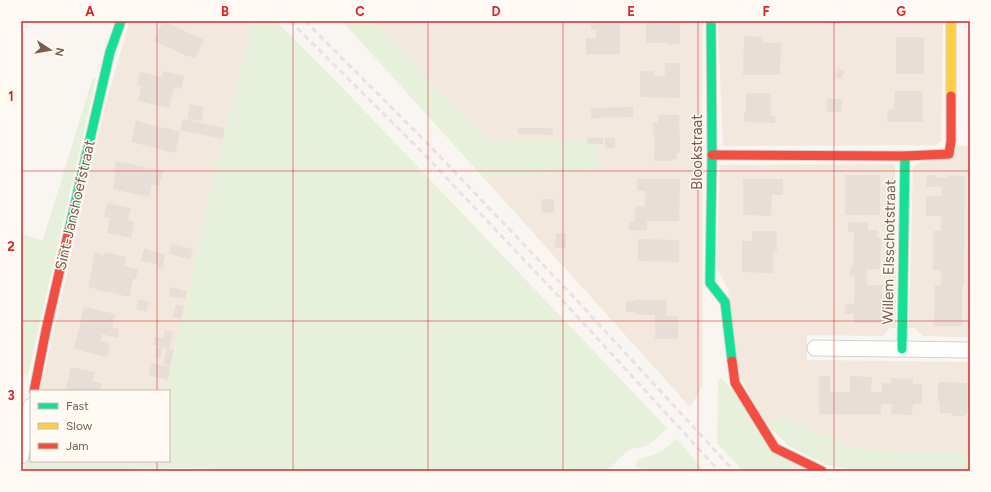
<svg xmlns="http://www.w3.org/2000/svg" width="991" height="492" font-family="Figtree,sans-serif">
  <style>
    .residential { fill: #f2e8de }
    .green { fill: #e7f0db }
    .building { fill: #e6ded7 }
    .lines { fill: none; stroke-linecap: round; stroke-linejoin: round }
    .street-casing { stroke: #d7d1cb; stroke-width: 17 }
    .fast-casing { stroke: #d9d2cb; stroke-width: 11 }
    .slow-casing { stroke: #d9d2cb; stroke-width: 11 }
    .jam-casing { stroke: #d9d2cb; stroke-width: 11 }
    .street { stroke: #fefefd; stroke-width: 15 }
    .fast { stroke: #16e098; stroke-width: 9 }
    .slow { stroke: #ffcf43; stroke-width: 9 }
    .jam { stroke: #f24e42; stroke-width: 9 }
    .rail { stroke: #e6e3e7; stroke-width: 3; stroke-dasharray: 6 4; stroke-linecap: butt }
    .grid { fill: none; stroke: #d62828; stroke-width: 1; stroke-opacity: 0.55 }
    .labels { text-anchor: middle; stroke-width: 3; stroke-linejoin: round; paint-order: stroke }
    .street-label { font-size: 15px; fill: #7a5c4d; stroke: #fffaf3 }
    .neatline { fill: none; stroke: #d62828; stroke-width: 1.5 }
    .grid-label { font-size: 13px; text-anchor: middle; font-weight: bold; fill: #d62828 }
  </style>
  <rect width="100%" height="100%" fill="#f9f5f0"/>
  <path class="residential" d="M 130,21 L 253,21 L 216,166 L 166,391 L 40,391 L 107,99 Z
    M 373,21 L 703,21 L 702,106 L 703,386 L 690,407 L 483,177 L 598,171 L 598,139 L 487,140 Z
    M 718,21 L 943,21 L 941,141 L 936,145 L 723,146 Z
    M 956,146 L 970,146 L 970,337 L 923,336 L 915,328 L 909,328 L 913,166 Z
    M 895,164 L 896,328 L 890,328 L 883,336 L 807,335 L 807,360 L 970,362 L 970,453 L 906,453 L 861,450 L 811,431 L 787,419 L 765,423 L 738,373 L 728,289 L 717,269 L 720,165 Z"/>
  <path class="green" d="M 253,21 L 276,21 L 334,79 L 667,428 C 661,434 655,441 647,445 C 642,448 635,447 629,450 C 621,455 616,464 607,469 L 567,471 L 321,471 L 242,470 L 183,468 L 25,471 L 28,452 L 31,452 L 31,461 L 169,461 L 169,391 L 166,391 L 216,166 Z
    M 342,21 L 373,21 L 487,140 L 598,139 L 598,171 L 483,177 Z
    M 93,77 L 96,78 L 28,375 L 21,374 L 21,234 L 43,240 Z
    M 718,379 L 722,379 L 725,382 L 806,471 L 743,471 L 717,443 Z
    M 787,419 L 811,431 L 861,450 L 906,453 L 970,453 L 970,471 L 854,470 L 826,465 L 789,446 L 765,423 Z
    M 677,439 L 704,471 L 696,471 L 685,469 L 644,469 L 638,468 L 636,466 L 636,462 L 638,459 C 654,457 665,449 677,439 Z"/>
  <path class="building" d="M 163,21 L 204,40 L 195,58 L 190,56 L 189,57 L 154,41 Z
    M 591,21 L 624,21 L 624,24 L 620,24 L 620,54 L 586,54 L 586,38 L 596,39 L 596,29 L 591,29 Z
    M 646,21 L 680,21 L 680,44 L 668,45 L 668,43 L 646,43 Z
    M 826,21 L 841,21 L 841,24 L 826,24 Z
    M 744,36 L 763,37 L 763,43 L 781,43 L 780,75 L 743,75 Z
    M 896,37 L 924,37 L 924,74 L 896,74 Z
    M 665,63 L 680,63 L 680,98 L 640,97 L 640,71 L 654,71 L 654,76 L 665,76 Z
    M 838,68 L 845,72 L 841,79 L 834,76 Z
    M 163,71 L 184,76 L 181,89 L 174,87 L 169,108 L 138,101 L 141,86 L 137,85 L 140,72 L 162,77 Z
    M 895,91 L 922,91 L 923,122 L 887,122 L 888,109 L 894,109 Z
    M 746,93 L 771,93 L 771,116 L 775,116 L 775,123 L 744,122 L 744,112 L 746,112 Z
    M 827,99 L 842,99 L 841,112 L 827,112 Z
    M 190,104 L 204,107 L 201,121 L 187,119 Z
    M 633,107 L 633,117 L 591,118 L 591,108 Z
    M 658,115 L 679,115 L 680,153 L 677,153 L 677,159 L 673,159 L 673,161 L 654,161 L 655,138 L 653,138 L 653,122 L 658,123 Z
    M 183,119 L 225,128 L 223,139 L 180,130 Z
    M 136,121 L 180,132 L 175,153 L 131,142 Z
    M 518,128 L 553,128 L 553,135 L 518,134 Z
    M 588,138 L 603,138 L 603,144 L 587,144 Z
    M 605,138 L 615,138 L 615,148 L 605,148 Z
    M 116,161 L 163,171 L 159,186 L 152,184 L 149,197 L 113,189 L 116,172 L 113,172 Z
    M 845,175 L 880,175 L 880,215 L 845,215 Z
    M 927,175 L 936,175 L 936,178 L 947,178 L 947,175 L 965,176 L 964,286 L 962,286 L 962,326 L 934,326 L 935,285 L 941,286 L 941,270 L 933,270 L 933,231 L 941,231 L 941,216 L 926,216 L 926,196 L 942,196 L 942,187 L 926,187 Z
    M 637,179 L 680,179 L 679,221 L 647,221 L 647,230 L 629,230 L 629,221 L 635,221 L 635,206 L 645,206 L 645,191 L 637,191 Z
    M 743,179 L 783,179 L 783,195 L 772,195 L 771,216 L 743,215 Z
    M 542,199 L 554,199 L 554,213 L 541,212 Z
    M 107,203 L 131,208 L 128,220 L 134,222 L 131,238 L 107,233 L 110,218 L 104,217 Z
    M 848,222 L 868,223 L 868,230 L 878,230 L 877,238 L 881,238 L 880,269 L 867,269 L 867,285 L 882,285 L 882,323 L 854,323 L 854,314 L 845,314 L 845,304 L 854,304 L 855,277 L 850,276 L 850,267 L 853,268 L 854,232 L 848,232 Z
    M 752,231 L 777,231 L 777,252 L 773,252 L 773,273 L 742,272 L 742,241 L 752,241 Z
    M 556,233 L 566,233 L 566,248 L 555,248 Z
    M 638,239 L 679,240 L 679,262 L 638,261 Z
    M 172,244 L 193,249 L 190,259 L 169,254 Z
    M 144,249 L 165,254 L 163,264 L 164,264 L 163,269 L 157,267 L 158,264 L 141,261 Z
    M 94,252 L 104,255 L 105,252 L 127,257 L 124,266 L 138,269 L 136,279 L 133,279 L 129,297 L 109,292 L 109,293 L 88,287 L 92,269 Z
    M 170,287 L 187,291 L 185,299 L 169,296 Z
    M 139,299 L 149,302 L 146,312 L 136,309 Z
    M 635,300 L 667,300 L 666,316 L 678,316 L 678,339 L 655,339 L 655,315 L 636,315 L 636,312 L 626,312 L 626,301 L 635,301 Z
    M 176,305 L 184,306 L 181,319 L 173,317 Z
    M 84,307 L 115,314 L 112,328 L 119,329 L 117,338 L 102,334 L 101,341 L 110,343 L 107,357 L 74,349 Z
    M 165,330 L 173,332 L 169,349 L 153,345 L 155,337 L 163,338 Z
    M 157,347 L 163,348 L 160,359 L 155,358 Z
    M 167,349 L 174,350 L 170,366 L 163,364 Z
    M 152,363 L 170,367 L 168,380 L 149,375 Z
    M 71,367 L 95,372 L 93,381 L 102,383 L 100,391 L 65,391 Z
    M 819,376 L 830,376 L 830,392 L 850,392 L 850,376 L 872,377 L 871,392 L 882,392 L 882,383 L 891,384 L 891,378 L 912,379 L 913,377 L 913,384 L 922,384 L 922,404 L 913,404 L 912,415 L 891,414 L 892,404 L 881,404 L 881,414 L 819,414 Z
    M 938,382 L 970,383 L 970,413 L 965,413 L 965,416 L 952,416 L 952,413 L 940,413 L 940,402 L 938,402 Z"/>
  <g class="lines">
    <g class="street-casing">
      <path id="street" d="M 815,348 L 970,350
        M 21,456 L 31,406"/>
    </g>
    <g class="fast-casing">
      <path id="fast" d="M 711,21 L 712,155 L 710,283 L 725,302 L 732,361
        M 69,230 L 110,52 L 121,21
        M 902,349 L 905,156"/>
    </g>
    <g class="slow-casing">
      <path id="slow" d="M 951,21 L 951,96"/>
    </g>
    <g class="jam-casing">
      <path id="jam" d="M 712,155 L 905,156 L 949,154 L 951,141 L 951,96
        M 732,361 L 735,383 L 775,448 L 822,471
        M 34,391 L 46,330 L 69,230"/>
    </g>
    <use href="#street" class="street"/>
    <use href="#fast" class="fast"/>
    <use href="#slow" class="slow"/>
    <use href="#jam" class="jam"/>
    <path class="rail" d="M 290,21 L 421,151 L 564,302 L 719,471
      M 305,21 L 428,144 L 571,294 L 734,471"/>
  </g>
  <path class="grid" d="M 157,21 L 157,391M 293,21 L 293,471M 428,21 L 428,471M 563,21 L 563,471M 698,21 L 698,471M 834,21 L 834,471M 21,171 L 970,171M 21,321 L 970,321M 157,461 L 157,471"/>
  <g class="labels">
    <g class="street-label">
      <text transform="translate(697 152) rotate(-90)" y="5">Blookstraat</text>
      <text transform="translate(75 205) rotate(-77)" y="5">Sint-Janshoefstraat</text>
      <text transform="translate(889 252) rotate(-89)" y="5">Willem Elsschotstraat</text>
    </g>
  </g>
  <rect width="991" height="492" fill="none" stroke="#fffaf3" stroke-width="44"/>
  <rect x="30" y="390" width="140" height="72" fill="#fffaf3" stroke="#cabbb1"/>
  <rect x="38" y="403" width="20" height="6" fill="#16e098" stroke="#cabbb1"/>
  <text x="66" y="410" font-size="12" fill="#7a5c4d">Fast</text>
  <rect x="38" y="423" width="20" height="6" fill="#ffcf43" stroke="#cabbb1"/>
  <text x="66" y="430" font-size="12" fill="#7a5c4d">Slow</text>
  <rect x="38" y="443" width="20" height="6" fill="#f24e42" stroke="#cabbb1"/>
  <text x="66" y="450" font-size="12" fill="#7a5c4d">Jam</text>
  <g transform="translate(50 50) rotate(102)" stroke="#fffaf3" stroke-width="3" paint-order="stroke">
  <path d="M0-3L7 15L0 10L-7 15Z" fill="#7a5c4d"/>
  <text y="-6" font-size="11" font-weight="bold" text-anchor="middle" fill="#7a5c4d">N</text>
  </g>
  <rect x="22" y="22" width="947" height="448" class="neatline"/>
  <g class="grid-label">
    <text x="90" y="16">A</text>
    <text x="225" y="16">B</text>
    <text x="360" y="16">C</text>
    <text x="496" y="16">D</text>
    <text x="631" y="16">E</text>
    <text x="766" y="16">F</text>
    <text x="901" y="16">G</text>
    <text x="11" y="101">1</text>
    <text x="11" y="251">2</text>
    <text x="11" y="400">3</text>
  </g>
</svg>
